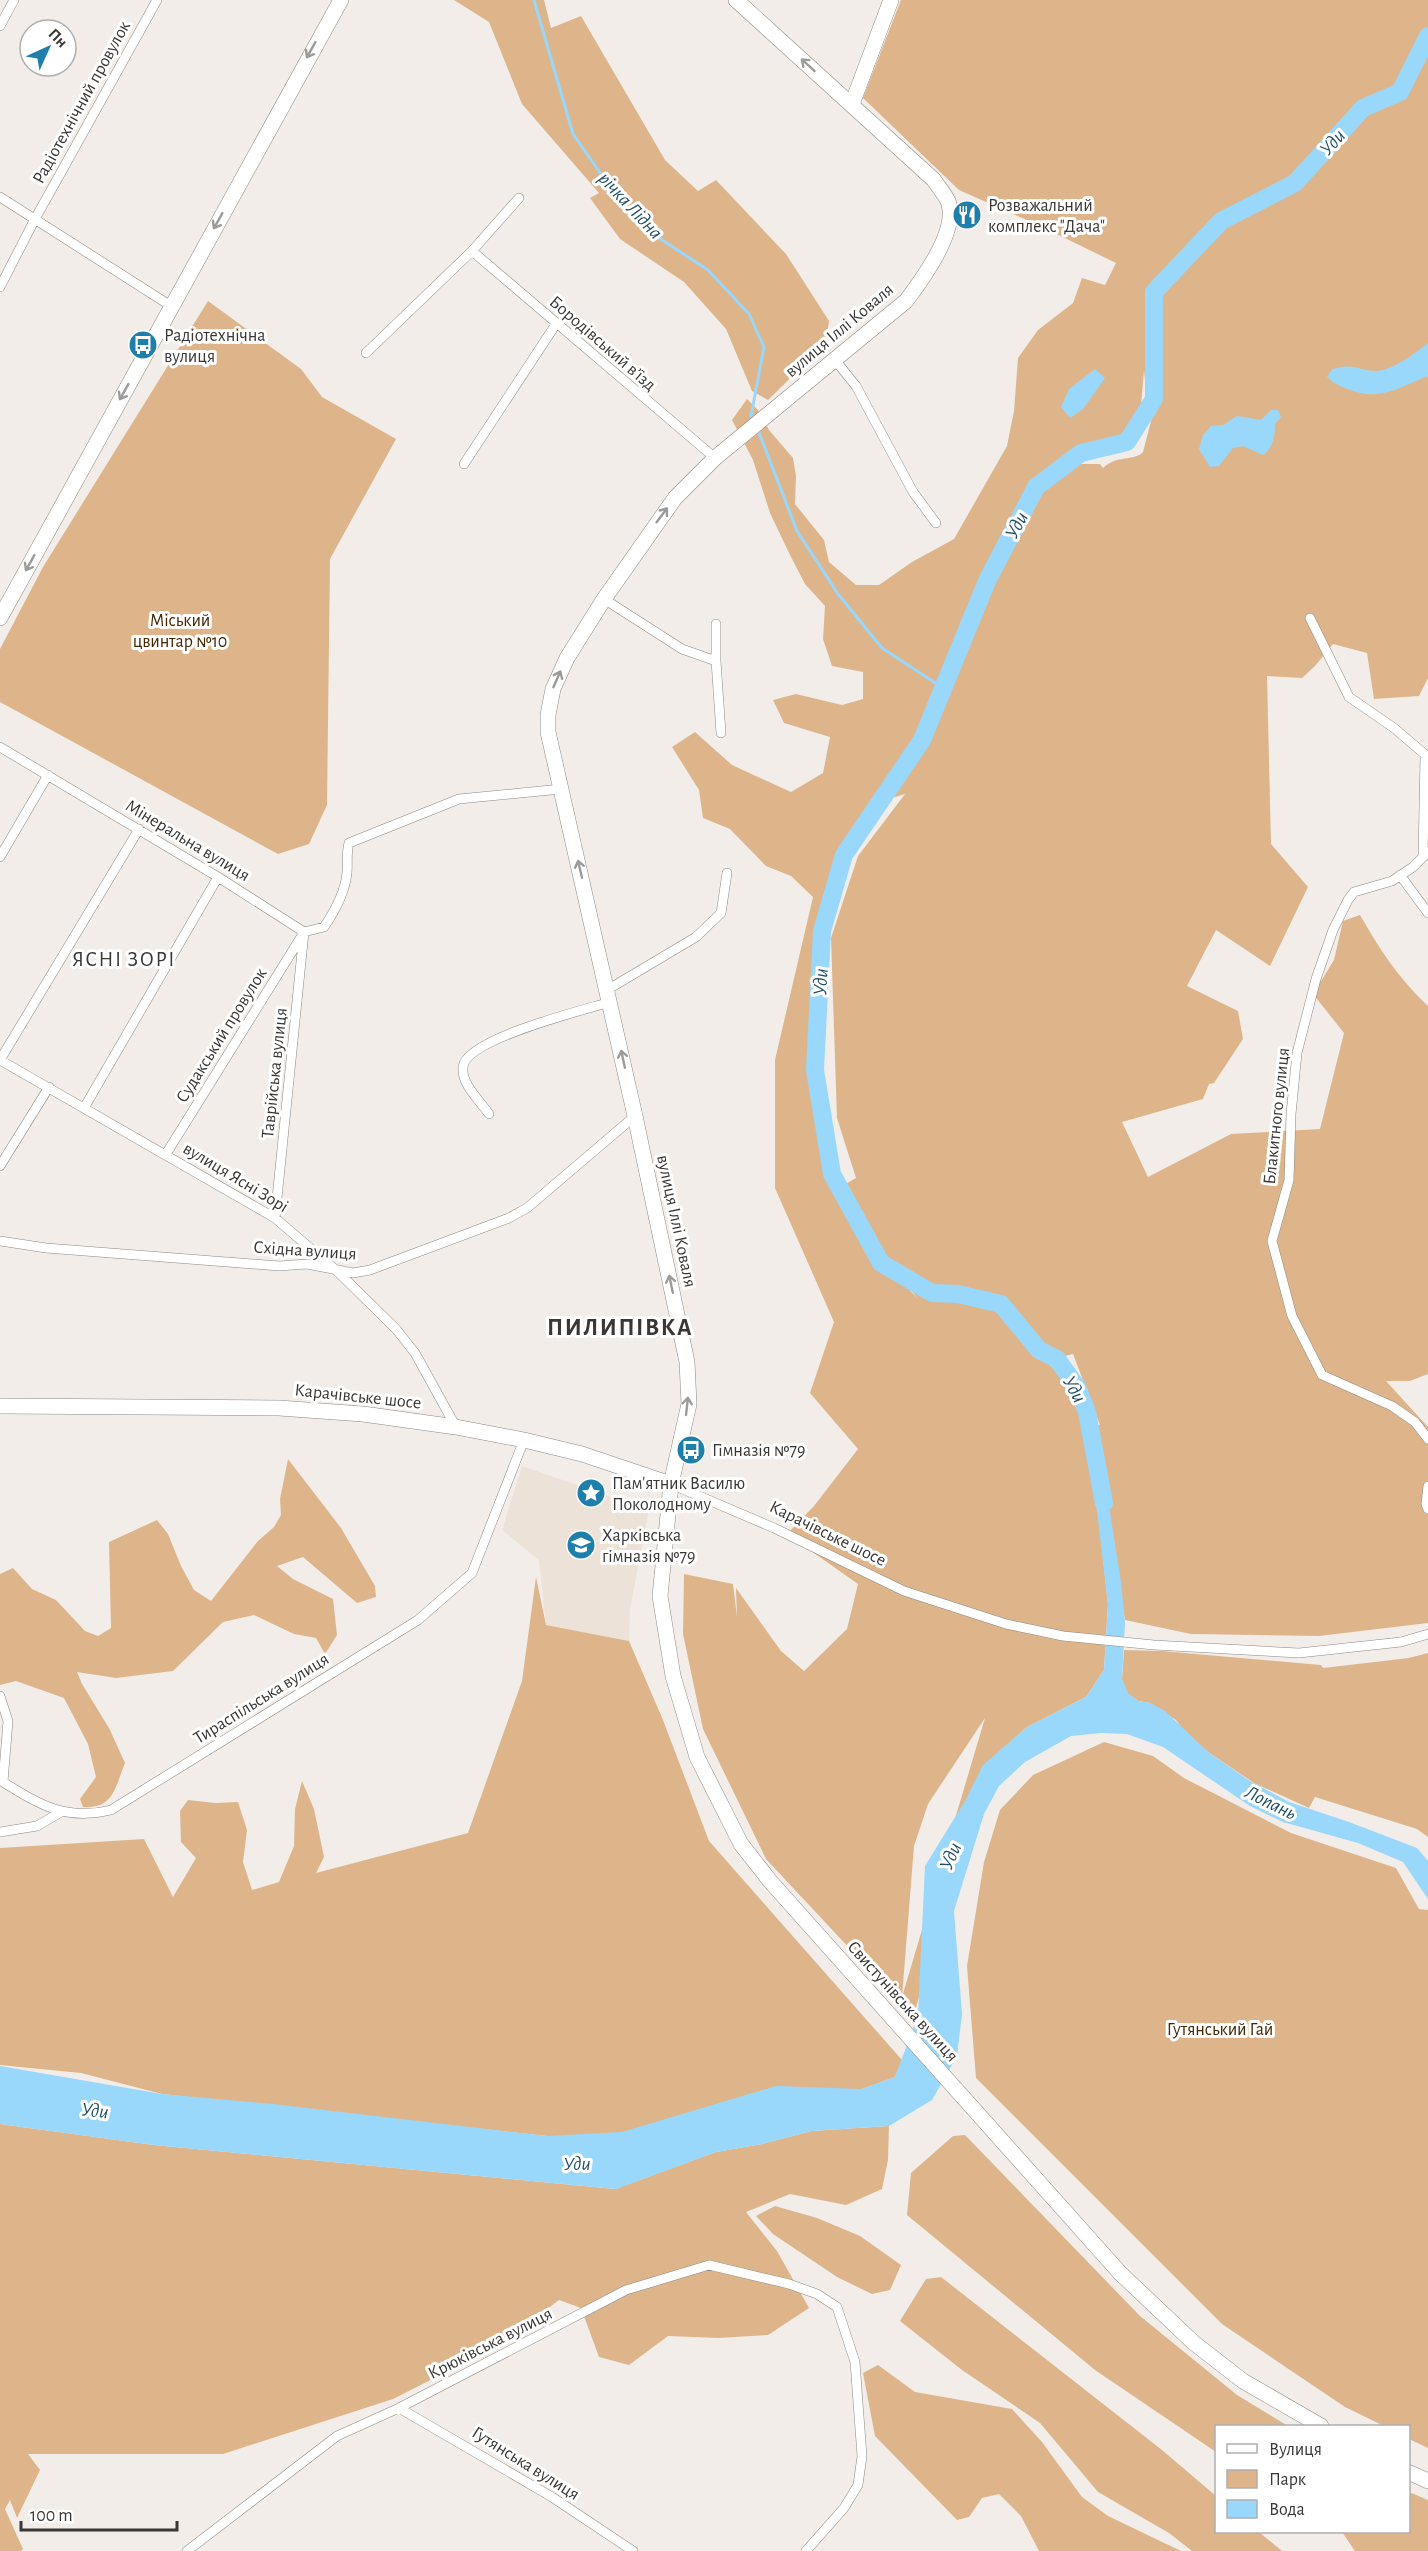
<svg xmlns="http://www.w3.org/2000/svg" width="1428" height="2551" font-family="'Alegreya Sans',sans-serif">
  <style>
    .built { fill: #ede2d7 }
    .green { fill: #deb58b; fill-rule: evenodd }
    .water { fill: #99d7fb }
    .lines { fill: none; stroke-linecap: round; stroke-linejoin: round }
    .stream { stroke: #99d7fb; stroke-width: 3 }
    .river { stroke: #99d7fb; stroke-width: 18 }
    .street-casing { stroke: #8d8883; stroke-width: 10 }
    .primary-casing { stroke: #8d8883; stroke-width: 16 }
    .street { stroke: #fff; stroke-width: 9 }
    .primary { stroke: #fff; stroke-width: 15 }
    .oneway { stroke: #9c9b9a }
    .labels { text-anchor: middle; stroke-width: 6; stroke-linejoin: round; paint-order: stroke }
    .street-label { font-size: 18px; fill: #393735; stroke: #fff }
    .poi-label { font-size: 18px; fill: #393735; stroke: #fff; text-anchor: start }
    .park-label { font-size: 18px; fill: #442700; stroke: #fff }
    .water-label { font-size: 20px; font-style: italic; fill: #1f4f68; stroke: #fff }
    .quarter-label { font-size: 21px; letter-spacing: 1.5px; fill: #393735; stroke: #fff }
    .district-label { font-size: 24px; font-weight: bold; letter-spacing: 1.5px; fill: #393735; stroke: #fff }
  </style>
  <rect width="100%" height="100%" fill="#f2ede8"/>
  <path class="built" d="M 522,1466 L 649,1510 L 630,1609 L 629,1641 L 546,1625 L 539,1560 L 502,1530 Z"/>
  <path class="green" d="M 454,0 L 544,0 L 551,28 L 581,16 L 665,160 L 698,191 L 716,180 L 786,254 L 829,321 L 826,343 L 768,400 L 752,391 L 726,329 L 684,282 L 620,239 L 590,198 L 599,193 L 522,104 L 489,22 Z
    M 901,0 L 1428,0 L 1428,678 L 1419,696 L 1374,699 L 1367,653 L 1333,644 L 1315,666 L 1302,678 L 1267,676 L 1271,844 L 1308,887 L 1270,966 L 1216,930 L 1187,986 L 1238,1011 L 1243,1039 L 1214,1083 L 1209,1084 L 1203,1099 L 1122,1122 L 1148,1177 L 1231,1134 L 1320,1129 L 1344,1033 L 1313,994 L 1334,960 L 1343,921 L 1360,915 C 1380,950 1399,979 1428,1006 L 1428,1374 L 1410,1381 L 1386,1381 L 1428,1427 L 1428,1623 L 1319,1636 L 1191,1634 L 1125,1620 L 1093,1425 L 1100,1425 L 1073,1354 L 1045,1361 L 1055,1370 L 1074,1396 L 1090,1439 L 1108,1604 L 1104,1670 L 1086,1697 L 1027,1727 L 982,1767 L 914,2015 L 901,2002 L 900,2008 L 852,1951 L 766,1859 L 703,1729 L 683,1634 L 684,1574 L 733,1584 L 737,1617 L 736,1588 L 781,1651 L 804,1671 L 847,1629 L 858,1584 L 787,1534 L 814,1506 L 858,1449 L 810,1393 L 834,1322 L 775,1188 L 775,1060 L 813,897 L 791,876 L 766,866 L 730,829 L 703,818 L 699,790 L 672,747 L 695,732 L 732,765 L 791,792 L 823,773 L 830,737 L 784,723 L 773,700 L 796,694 L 842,705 L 863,699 L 863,672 L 832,666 L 823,639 L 825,606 L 805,584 L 790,555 L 770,513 L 753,460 L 732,420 L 747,399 L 758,410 L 769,430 L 793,458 L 796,476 L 795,504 L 824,540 L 829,562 L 856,585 L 879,585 L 912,562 L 954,539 L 1007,446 L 1014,411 L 1018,358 L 1038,330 L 1073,303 L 1082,278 L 1105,285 L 1116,263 L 1038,225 L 959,190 L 863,98 ZM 1144,370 L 1146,391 L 1163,375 L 1143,452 C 1133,462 1118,454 1103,468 L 1100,464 L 1078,464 L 1047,486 L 1037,497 L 989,587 L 926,738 L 885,800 L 905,794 L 858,856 L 831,938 L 837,1118 L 856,1178 L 835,1190 L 810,1052 L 813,948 L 838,848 L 917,739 L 973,605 L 1028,493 L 1081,453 L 1119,439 L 1141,405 ZM 836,1194 L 918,1299 L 854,1230 ZM 1004,1301 L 1042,1359 L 1032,1352 L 1009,1322 L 986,1304 L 970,1306 ZM 985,1718 L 902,1997 L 914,1846 L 928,1804 Z
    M 208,301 L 301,369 L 322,397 L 396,439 L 330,559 L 327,805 L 309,844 L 278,854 L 0,702 L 0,649 L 43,567 Z
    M 288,1459 L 341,1528 L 375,1586 L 376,1597 L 357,1603 L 303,1557 L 277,1566 L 293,1579 L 333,1599 L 337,1635 L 325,1654 L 316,1638 L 294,1634 L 254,1615 L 223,1622 L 173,1671 L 116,1678 L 77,1672 L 82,1684 L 109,1728 L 125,1763 C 115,1787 114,1809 83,1807 L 80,1799 L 96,1777 L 88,1744 L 64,1698 L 16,1681 L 0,1685 L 0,1574 L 13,1568 L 32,1589 L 56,1600 L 85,1631 L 98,1636 L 111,1628 L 109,1542 L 157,1520 L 168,1534 L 181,1566 L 194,1590 L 211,1601 L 258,1541 L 274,1527 L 281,1515 L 280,1499 Z
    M 536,1577 L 546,1625 L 629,1641 L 663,1720 L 709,1841 L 902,2060 L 895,2077 L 859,2090 L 623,2137 L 547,2136 L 162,2094 L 81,2073 L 0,2065 L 0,1848 L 144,1839 L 173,1897 L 196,1858 L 181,1842 L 180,1811 L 188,1800 L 215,1803 L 238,1802 L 247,1830 L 243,1862 L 252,1890 L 279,1882 L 294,1846 L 295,1809 L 302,1781 L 314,1809 L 324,1857 L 316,1873 L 468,1833 L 522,1681 Z
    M 1124,1650 L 1162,1651 L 1321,1665 L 1323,1668 L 1409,1658 L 1428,1653 L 1428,1837 L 1417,1829 L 1315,1797 L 1309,1808 L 1254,1783 L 1208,1752 L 1185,1732 L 1176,1720 L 1150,1703 L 1138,1701 L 1127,1693 L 1122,1679 Z
    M 1104,1742 L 1153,1756 L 1184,1778 L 1291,1833 L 1396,1868 L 1419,1909 L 1428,1910 L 1428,2448 L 1409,2439 L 1408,2426 L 1384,2426 L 1345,2407 L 1222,2324 L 976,2078 L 967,1966 L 984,1862 L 1000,1810 L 1033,1775 Z
    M 0,2124 L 154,2145 L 615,2189 L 716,2152 L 762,2144 L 811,2131 L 889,2126 L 888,2160 L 882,2189 L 846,2205 L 790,2194 L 746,2212 L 777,2251 L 809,2308 L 768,2335 L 718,2338 L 668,2336 L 629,2365 L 599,2357 L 581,2308 L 559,2300 L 547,2309 L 541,2324 L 393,2399 L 223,2454 L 28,2454 L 40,2470 L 17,2518 L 10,2500 L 5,2509 L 23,2549 L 21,2551 L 0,2551 Z
    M 965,2135 L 1140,2316 L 1237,2395 L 1288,2426 L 1216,2426 L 1216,2452 L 1095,2370 L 907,2215 L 911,2173 L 953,2136 Z
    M 775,2206 L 817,2218 L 860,2236 L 901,2265 L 890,2290 L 872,2294 L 837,2277 L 773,2234 L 756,2216 Z
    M 941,2277 L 1162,2450 L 1216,2496 L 1216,2532 L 1259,2532 L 1282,2551 L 1192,2551 L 1169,2533 L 1098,2492 L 1040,2423 L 962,2370 L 900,2321 L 926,2279 Z
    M 878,2365 L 915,2392 L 1012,2409 L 1042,2442 L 1082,2497 L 1108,2516 L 1181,2551 L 1039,2551 L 1021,2516 L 999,2494 L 982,2498 L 969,2517 L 957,2520 L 875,2436 L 863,2373 Z
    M 1409,2492 L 1428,2500 L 1428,2551 L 1355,2551 L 1342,2532 L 1408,2532 Z"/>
  <path class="water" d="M 1428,343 L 1428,376 C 1397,388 1381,402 1347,389 C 1338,385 1333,383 1327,377 L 1332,369 C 1356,363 1354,369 1374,371 C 1391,372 1415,353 1428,343 Z
    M 1095,369 L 1105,378 L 1083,409 L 1070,418 L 1061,407 L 1069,389 Z
    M 1271,410 L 1278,410 L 1281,417 L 1275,424 C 1275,438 1273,447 1263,455 L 1243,446 L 1233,448 L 1219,466 L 1210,467 L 1199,449 L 1203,435 L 1211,426 L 1223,425 L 1237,416 L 1261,420 Z
    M 1104,1474 L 1121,1582 L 1125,1623 L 1122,1679 L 1128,1693 L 1138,1701 L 1150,1703 L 1165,1711 L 1208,1752 L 1250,1781 L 1289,1802 L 1349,1822 L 1417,1848 L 1428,1861 L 1428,1899 L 1403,1862 L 1358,1843 L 1283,1822 L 1250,1806 L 1163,1747 L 1127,1734 L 1101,1733 L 1071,1736 L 1025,1762 L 999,1786 L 984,1814 L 954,1911 L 962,2014 L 957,2056 L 932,2100 L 889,2126 L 811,2131 L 762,2144 L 716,2152 L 616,2189 L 154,2145 L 0,2124 L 0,2066 L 162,2094 L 273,2104 L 547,2136 L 622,2132 L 776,2086 L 861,2089 L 895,2077 L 918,2015 L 925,1866 L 965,1801 L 983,1765 L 1027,1727 L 1086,1697 L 1104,1670 L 1108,1604 L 1094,1485 Z"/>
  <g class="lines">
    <path class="stream" d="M 534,0 L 573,134 L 608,184 L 656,236 L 708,270 L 749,314 L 764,347 L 751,416
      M 758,430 L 797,531 L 838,594 L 882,648 L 943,688"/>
    <path class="river" d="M 1104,1503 L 1087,1412 L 1077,1387 L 1057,1359 L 1039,1350 L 1001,1304 L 958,1294 L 932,1293 L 881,1263 L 832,1174 L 815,1070 L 822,931 L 844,855 L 922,740 L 987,581 L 1036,487 L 1081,453 L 1127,442 L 1154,399 L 1154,292 L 1221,221 L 1295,183 L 1363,108 L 1400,92 L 1428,36"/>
    <g class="street-casing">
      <path id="street" d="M 0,26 L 14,0
        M 0,197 L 171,306
        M 472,251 L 715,458
        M 0,287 L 35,219 L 157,0
        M 366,353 L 472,251 L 519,198
        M 835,360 L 856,386 L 913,492 L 936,523
        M 464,464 L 556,324
        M 604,599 L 682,649 L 716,661 L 721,733
        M 1310,618 L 1349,697 L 1394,728 L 1428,757
        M 716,624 L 716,661
        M 0,747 L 218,877 L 304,932 L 324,927 C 335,911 345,893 347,873 C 348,862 346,854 349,843 L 459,799 L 561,789
        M 1428,852 L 1413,867 L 1392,881 L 1354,892 L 1348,900 L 1333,930 L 1316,979 L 1297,1053 L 1291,1114 L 1289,1180 L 1272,1241 L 1292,1316 L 1322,1375 L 1392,1406 L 1415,1422 L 1428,1439
        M 0,857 L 48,775
        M 1423,857 L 1425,755
        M 1400,875 L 1428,913
        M 607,990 L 696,937 L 721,913 L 727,873
        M 0,1060 L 275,1218 L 338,1272 L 396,1329 L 415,1353 L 456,1427
        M 0,1060 L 139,829
        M 84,1108 L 218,877
        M 489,1114 C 480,1101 461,1084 463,1067 C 465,1039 584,1010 610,1002
        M 166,1154 L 303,934
        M 0,1166 L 49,1087
        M 275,1218 L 304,932
        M 0,1241 L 46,1248 L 279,1266 L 307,1264 L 353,1273 L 370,1270 L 509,1218 L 527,1208 L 635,1116
        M 671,1484 L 774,1528 L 904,1591 L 1006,1624 L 1063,1636 L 1154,1645 L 1299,1653 L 1401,1642 L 1428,1634
        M 1428,1486 L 1426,1504 L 1428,1509
        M 0,1696 L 8,1721 L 3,1782 C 40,1805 66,1821 111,1810 L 418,1620 L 472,1573 L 524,1440
        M 0,1832 L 37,1826 L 61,1812
        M 399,2408 L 552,2497 L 633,2551
        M 187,2551 L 337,2436 L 399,2408 L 626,2290 L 709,2265 L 789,2284 L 817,2294 L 837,2307 L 855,2362 L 862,2456 L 858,2485 L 844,2508 L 806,2551"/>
    </g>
    <g class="primary-casing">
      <path id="primary" d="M 736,0 L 934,180 C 938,187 947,196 949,204 C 957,232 922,280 906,301 L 715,458 L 675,498 L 604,599 L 567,658 L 553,689 L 548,715 L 548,732 L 635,1116 L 687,1362 L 689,1404 L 671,1484 L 660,1596 L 673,1676 L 697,1757 L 741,1844 L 770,1881 L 1120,2273 L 1194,2343 L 1243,2381 L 1321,2426
        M 852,104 L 891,0
        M 0,618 L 341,0
        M 0,1406 L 279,1408 L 363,1414 L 456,1427 L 524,1440 L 582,1454 L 671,1484
        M 1408,2472 L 1428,2481"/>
    </g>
    <use href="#street" class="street"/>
    <use href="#primary" class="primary"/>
  </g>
  <defs><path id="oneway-shaft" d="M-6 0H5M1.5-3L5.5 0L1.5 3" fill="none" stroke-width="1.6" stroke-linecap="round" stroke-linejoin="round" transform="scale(1.5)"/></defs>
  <g class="oneway">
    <use href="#oneway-shaft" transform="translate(311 50) rotate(119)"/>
    <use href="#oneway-shaft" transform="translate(808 65) rotate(-138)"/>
    <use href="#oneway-shaft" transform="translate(218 221) rotate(119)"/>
    <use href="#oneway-shaft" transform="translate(124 392) rotate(119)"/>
    <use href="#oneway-shaft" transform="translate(662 515) rotate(-53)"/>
    <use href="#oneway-shaft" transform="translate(30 563) rotate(119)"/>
    <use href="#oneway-shaft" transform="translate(557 679) rotate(-66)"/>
    <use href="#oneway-shaft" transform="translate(580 869) rotate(-103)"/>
    <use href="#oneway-shaft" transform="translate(623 1059) rotate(-102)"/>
    <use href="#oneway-shaft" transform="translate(671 1284) rotate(-102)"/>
    <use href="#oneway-shaft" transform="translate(687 1406) rotate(-84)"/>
  </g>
  <defs>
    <g id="restaurant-disc" transform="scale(1.5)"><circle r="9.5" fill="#1f7fab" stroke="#fff"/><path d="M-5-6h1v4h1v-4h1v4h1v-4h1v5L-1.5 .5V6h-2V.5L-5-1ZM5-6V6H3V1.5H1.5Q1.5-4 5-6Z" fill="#fff"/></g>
    <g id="bus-disc" transform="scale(1.5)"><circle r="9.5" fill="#1f7fab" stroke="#fff"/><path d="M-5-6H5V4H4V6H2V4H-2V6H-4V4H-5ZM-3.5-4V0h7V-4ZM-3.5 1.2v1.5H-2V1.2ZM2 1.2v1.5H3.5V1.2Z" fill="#fff"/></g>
    <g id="sight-disc" transform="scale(1.5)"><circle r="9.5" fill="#1f7fab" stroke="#fff"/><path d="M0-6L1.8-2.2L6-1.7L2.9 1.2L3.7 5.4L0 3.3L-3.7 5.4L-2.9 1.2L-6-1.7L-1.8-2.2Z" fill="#fff"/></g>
    <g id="school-disc" transform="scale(1.5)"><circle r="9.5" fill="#1f7fab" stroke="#fff"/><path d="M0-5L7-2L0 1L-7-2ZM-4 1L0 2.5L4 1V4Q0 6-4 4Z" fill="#fff"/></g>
  </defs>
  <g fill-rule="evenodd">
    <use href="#restaurant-disc" x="967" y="215"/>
    <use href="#bus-disc" x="143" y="345"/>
    <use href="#bus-disc" x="691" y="1450"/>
    <use href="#sight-disc" x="591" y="1493"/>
    <use href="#school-disc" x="581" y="1545"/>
  </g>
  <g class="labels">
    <g class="street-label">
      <text transform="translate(81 102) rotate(-61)" y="6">Радіотехнічний провулок</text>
      <text transform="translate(839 330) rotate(-40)" y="6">вулиця Іллі Коваля</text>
      <text transform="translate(603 343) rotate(41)" y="6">Бородівський в’їзд</text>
      <text transform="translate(188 840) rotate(31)" y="6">Мінеральна вулиця</text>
      <text transform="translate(221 1035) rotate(-58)" y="6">Судакський провулок</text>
      <text transform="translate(274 1073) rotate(-84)" y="6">Таврійська вулиця</text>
      <text transform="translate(1276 1116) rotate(-84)" y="6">Блакитного вулиця</text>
      <text transform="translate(236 1177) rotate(31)" y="6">вулиця Ясні Зорі</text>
      <text transform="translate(677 1221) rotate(78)" y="6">вулиця Іллі Коваля</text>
      <text transform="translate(305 1250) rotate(4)" y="6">Східна вулиця</text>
      <text transform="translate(358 1396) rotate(6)" y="6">Карачівське шосе</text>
      <text transform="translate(828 1533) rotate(26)" y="6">Карачівське шосе</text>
      <text transform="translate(261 1698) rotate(-32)" y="6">Тираспільська вулиця</text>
      <text transform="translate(903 2001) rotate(48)" y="6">Свистунівська вулиця</text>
      <text transform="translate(490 2343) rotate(-27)" y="6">Крюківська вулиця</text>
      <text transform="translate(526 2463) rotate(32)" y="6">Гутянська вулиця</text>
    </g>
    <g class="poi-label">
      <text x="988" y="211">Розважальний<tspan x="988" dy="21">комплекс "Дача"</tspan></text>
      <text x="164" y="341">Радіотехнічна<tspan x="164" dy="21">вулиця</tspan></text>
      <text x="712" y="1456">Гімназія №79</text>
      <text x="612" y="1489">Пам'ятник Василю<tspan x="612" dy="21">Поколодному</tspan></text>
      <text x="602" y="1541">Харківська<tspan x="602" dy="21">гімназія №79</tspan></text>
    </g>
    <g class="park-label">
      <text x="180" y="626">Міський<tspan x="180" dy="21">цвинтар №10</tspan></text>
      <text x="1220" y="2035">Гутянський Гай</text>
    </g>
    <g class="water-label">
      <text transform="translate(1332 142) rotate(-48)" y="7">Уди</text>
      <text transform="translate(631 205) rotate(47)" y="7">річка Лідна</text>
      <text transform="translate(1016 525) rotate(-62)" y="7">Уди</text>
      <text transform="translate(820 982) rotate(-87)" y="7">Уди</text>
      <text transform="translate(1075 1389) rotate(61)" y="7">Уди</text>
      <text transform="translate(1271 1802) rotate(26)" y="7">Лопань</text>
      <text transform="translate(950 1856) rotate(-67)" y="7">Уди</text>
      <text transform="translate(95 2110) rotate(6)" y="7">Уди</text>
      <text x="577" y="2170">Уди</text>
    </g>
    <g class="quarter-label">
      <text x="124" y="966">ЯСНІ ЗОРІ</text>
    </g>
    <g class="district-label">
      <text x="620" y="1335">ПИЛИПІВКА</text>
    </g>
  </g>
  <rect x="1215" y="2425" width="195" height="108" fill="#ffffff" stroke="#b0afae" stroke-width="1.5"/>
  <rect x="1227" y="2444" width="30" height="9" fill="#ffffff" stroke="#b0afae" stroke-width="1.5"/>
  <text x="1269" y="2455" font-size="18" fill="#393735">Вулиця</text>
  <rect x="1227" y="2470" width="30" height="18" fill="#deb58b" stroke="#b0afae" stroke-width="1.5"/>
  <text x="1269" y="2485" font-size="18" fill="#393735">Парк</text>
  <rect x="1227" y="2500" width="30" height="18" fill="#99d7fb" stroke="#b0afae" stroke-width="1.5"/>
  <text x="1269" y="2515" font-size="18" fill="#393735">Вода</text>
  <g transform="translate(48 48) rotate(45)"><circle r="28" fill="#ffffff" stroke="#b0afae" stroke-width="1.5"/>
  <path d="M0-4.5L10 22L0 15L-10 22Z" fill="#1f7fab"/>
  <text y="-9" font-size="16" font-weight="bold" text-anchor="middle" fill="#393735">Пн</text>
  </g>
  <path d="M21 2521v9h156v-9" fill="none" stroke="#393735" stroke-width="3"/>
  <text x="30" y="2521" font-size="18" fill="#393735" stroke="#ffffff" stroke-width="4.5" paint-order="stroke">100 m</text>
</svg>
